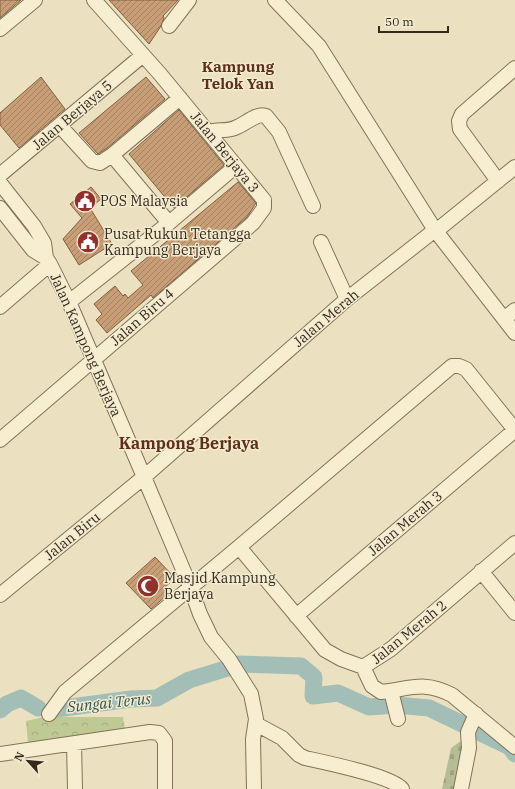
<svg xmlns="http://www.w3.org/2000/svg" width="515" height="789" font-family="'IBM Plex Serif',serif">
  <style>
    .forest { fill: url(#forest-crowns) }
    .cemetery { fill: url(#cemetery-stones) }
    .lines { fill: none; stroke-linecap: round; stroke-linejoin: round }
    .river { stroke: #a2beb7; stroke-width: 17 }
    .building { fill: url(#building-hatch); stroke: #815e40 }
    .minor-casing { stroke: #837259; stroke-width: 16 }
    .minor { stroke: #f7eed2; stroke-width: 14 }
    .labels { text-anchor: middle; stroke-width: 3; stroke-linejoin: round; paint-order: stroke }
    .street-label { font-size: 14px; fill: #34291c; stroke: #f3ebcf }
    .poi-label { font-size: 14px; fill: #34291c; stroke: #f3ebcf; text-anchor: start }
    .neighbourhood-label { font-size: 15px; font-weight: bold; fill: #5e2f1e; stroke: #f3ebcf }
    .water-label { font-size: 15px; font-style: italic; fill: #2c5353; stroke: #f3ebcf }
    .quarter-label { font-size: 16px; font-weight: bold; fill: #5e2f1e; stroke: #f3ebcf }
  </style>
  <defs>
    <pattern id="forest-crowns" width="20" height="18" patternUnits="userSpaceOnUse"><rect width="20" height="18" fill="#bfc994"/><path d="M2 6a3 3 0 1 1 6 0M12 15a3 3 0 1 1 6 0" fill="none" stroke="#a5ad7f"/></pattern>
    <pattern id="cemetery-stones" width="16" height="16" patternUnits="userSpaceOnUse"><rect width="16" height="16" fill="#b6bd94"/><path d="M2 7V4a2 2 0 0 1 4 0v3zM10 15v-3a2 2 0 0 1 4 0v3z" fill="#9da27f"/></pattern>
    <pattern id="building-hatch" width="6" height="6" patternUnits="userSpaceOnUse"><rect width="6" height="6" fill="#c89e77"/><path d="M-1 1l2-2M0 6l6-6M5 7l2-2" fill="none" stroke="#a38161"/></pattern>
  </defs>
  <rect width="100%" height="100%" fill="#ebe1c0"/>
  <path class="forest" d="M 44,717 L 123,717 L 125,729 L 28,744 L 26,721 Z"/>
  <path class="cemetery" d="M 465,738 L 460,789 L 442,789 L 451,748 Z"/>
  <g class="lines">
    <path class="river" d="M 236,664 L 301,666 L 314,677 L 313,696 L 338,693 L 369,707 L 396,705 L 429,708 L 510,747 L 515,754
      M 56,709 L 131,699 L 157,698 L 189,680 L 228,668
      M 0,710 L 7,704 L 21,698 L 38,708"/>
  </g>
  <path class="building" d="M 0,0 L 21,0 L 0,18 Z
    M 109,0 L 178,0 L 163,16 L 164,18 L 161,26 L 149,44 Z
    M 41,77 L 65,109 L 19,148 L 0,125 L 0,113 Z
    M 146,77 L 165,99 L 107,148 L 98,154 L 79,133 Z
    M 179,110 L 224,165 L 174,208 L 129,154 Z
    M 238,182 L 256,203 L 247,217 L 153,298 L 151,295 L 107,333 L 96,320 L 102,314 L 94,304 L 115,286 L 123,296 L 125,294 L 128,298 L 143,285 L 131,271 Z
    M 91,187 L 101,199 L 90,208 L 112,244 L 79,265 L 63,239 L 82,218 L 70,204 Z
    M 155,557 L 175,578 L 163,589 L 168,594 L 151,609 L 126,583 Z"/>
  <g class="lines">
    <g class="minor-casing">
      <path id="minor" d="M 275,0 L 319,46 L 435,230 L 515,333
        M 169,26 L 189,0
        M 0,29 L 35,0
        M 60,126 L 92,161 L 100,163 L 112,155 L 180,98
        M 209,132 C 218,129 228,132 237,127 C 245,124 258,112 266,116 L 279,132 L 313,206
        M 112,155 L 169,223
        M 0,175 L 143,55
        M 498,181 L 460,129 L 459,121 L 462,114 L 515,68
        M 0,183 L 34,226 L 44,243 L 46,258
        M 0,208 L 33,250 L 46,258 L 50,264 L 69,302 L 144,477 L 190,586 L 200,614 L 211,637 L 229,659 L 251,694 L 256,719 L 253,739 L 254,789
        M 321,242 L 347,299
        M 69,302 L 169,223 L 236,166
        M 0,307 L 50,264
        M 504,319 L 515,310
        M 0,440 L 253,223 L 264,208 L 264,200 L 160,74 L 94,0
        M 239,547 L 325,650 L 341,659 L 363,667 L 391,649 L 515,543
        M 481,571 L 515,613
        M 0,595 L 144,477 L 347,299 L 435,230 L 441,227 L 515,167
        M 296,616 L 515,430
        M 363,667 L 372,686 L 381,692 C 410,689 424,680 452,695 L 515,747
        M 391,691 L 398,719
        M 49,714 L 65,692 L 239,547 L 452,366 L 459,366 L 466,369 L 515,430
        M 256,724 L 282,738 L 299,755 L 305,758 C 323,762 392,776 402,789
        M 74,744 L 75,789
        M 0,754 L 150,732 L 159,733 L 165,741 L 165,789
        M 461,789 L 469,748 L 468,732 L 476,714"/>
    </g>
    <use href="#minor" class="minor"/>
  </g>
  <defs>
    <g id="civic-disc" transform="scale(1.15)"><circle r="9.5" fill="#90312b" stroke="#f3ebcf"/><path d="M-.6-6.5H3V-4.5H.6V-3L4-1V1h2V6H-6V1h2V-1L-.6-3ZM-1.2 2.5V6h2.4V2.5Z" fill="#fff"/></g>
    <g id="mosque-disc" transform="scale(1.15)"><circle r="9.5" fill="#90312b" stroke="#f3ebcf"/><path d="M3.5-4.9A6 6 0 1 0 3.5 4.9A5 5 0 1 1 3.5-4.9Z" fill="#fff"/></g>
  </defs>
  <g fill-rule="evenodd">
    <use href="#civic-disc" x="85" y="201"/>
    <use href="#civic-disc" x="88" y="242"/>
    <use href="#mosque-disc" x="148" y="586"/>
  </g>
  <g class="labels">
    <g class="street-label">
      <text transform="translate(72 115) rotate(-40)" y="5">Jalan Berjaya 5</text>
      <text transform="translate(225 152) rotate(51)" y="5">Jalan Berjaya 3</text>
      <text transform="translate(142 317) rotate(-41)" y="5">Jalan Biru 4</text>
      <text transform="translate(326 318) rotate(-40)" y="5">Jalan Merah</text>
      <text transform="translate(86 345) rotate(66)" y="5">Jalan Kampong Berjaya</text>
      <text transform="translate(405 523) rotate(-40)" y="5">Jalan Merah 3</text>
      <text transform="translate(72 536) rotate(-39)" y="5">Jalan Biru</text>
      <text transform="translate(409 632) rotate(-39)" y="5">Jalan Merah 2</text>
    </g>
    <g class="poi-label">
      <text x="100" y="206">POS Malaysia</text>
      <text x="104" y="239">Pusat Rukun Tetangga<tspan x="104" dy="16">Kampung Berjaya</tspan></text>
      <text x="164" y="583">Masjid Kampung<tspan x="164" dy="16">Berjaya</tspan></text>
    </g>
    <g class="neighbourhood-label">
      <text x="238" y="72">Kampung<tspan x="238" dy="17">Telok Yan</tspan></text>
    </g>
    <g class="water-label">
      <text transform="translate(109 703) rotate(-6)" y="5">Sungai Terus</text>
    </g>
    <g class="quarter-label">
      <text x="189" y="449">Kampong Berjaya</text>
    </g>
  </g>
  <g transform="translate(28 761) rotate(297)" stroke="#f3ebcf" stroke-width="3" paint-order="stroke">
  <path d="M0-3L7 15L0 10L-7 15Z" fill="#34291c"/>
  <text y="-6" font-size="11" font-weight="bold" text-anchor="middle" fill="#34291c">N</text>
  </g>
  <path d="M379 26v6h69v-6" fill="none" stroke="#34291c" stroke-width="2"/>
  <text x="385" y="26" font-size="12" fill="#34291c" stroke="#f3ebcf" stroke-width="3" paint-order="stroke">50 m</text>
</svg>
